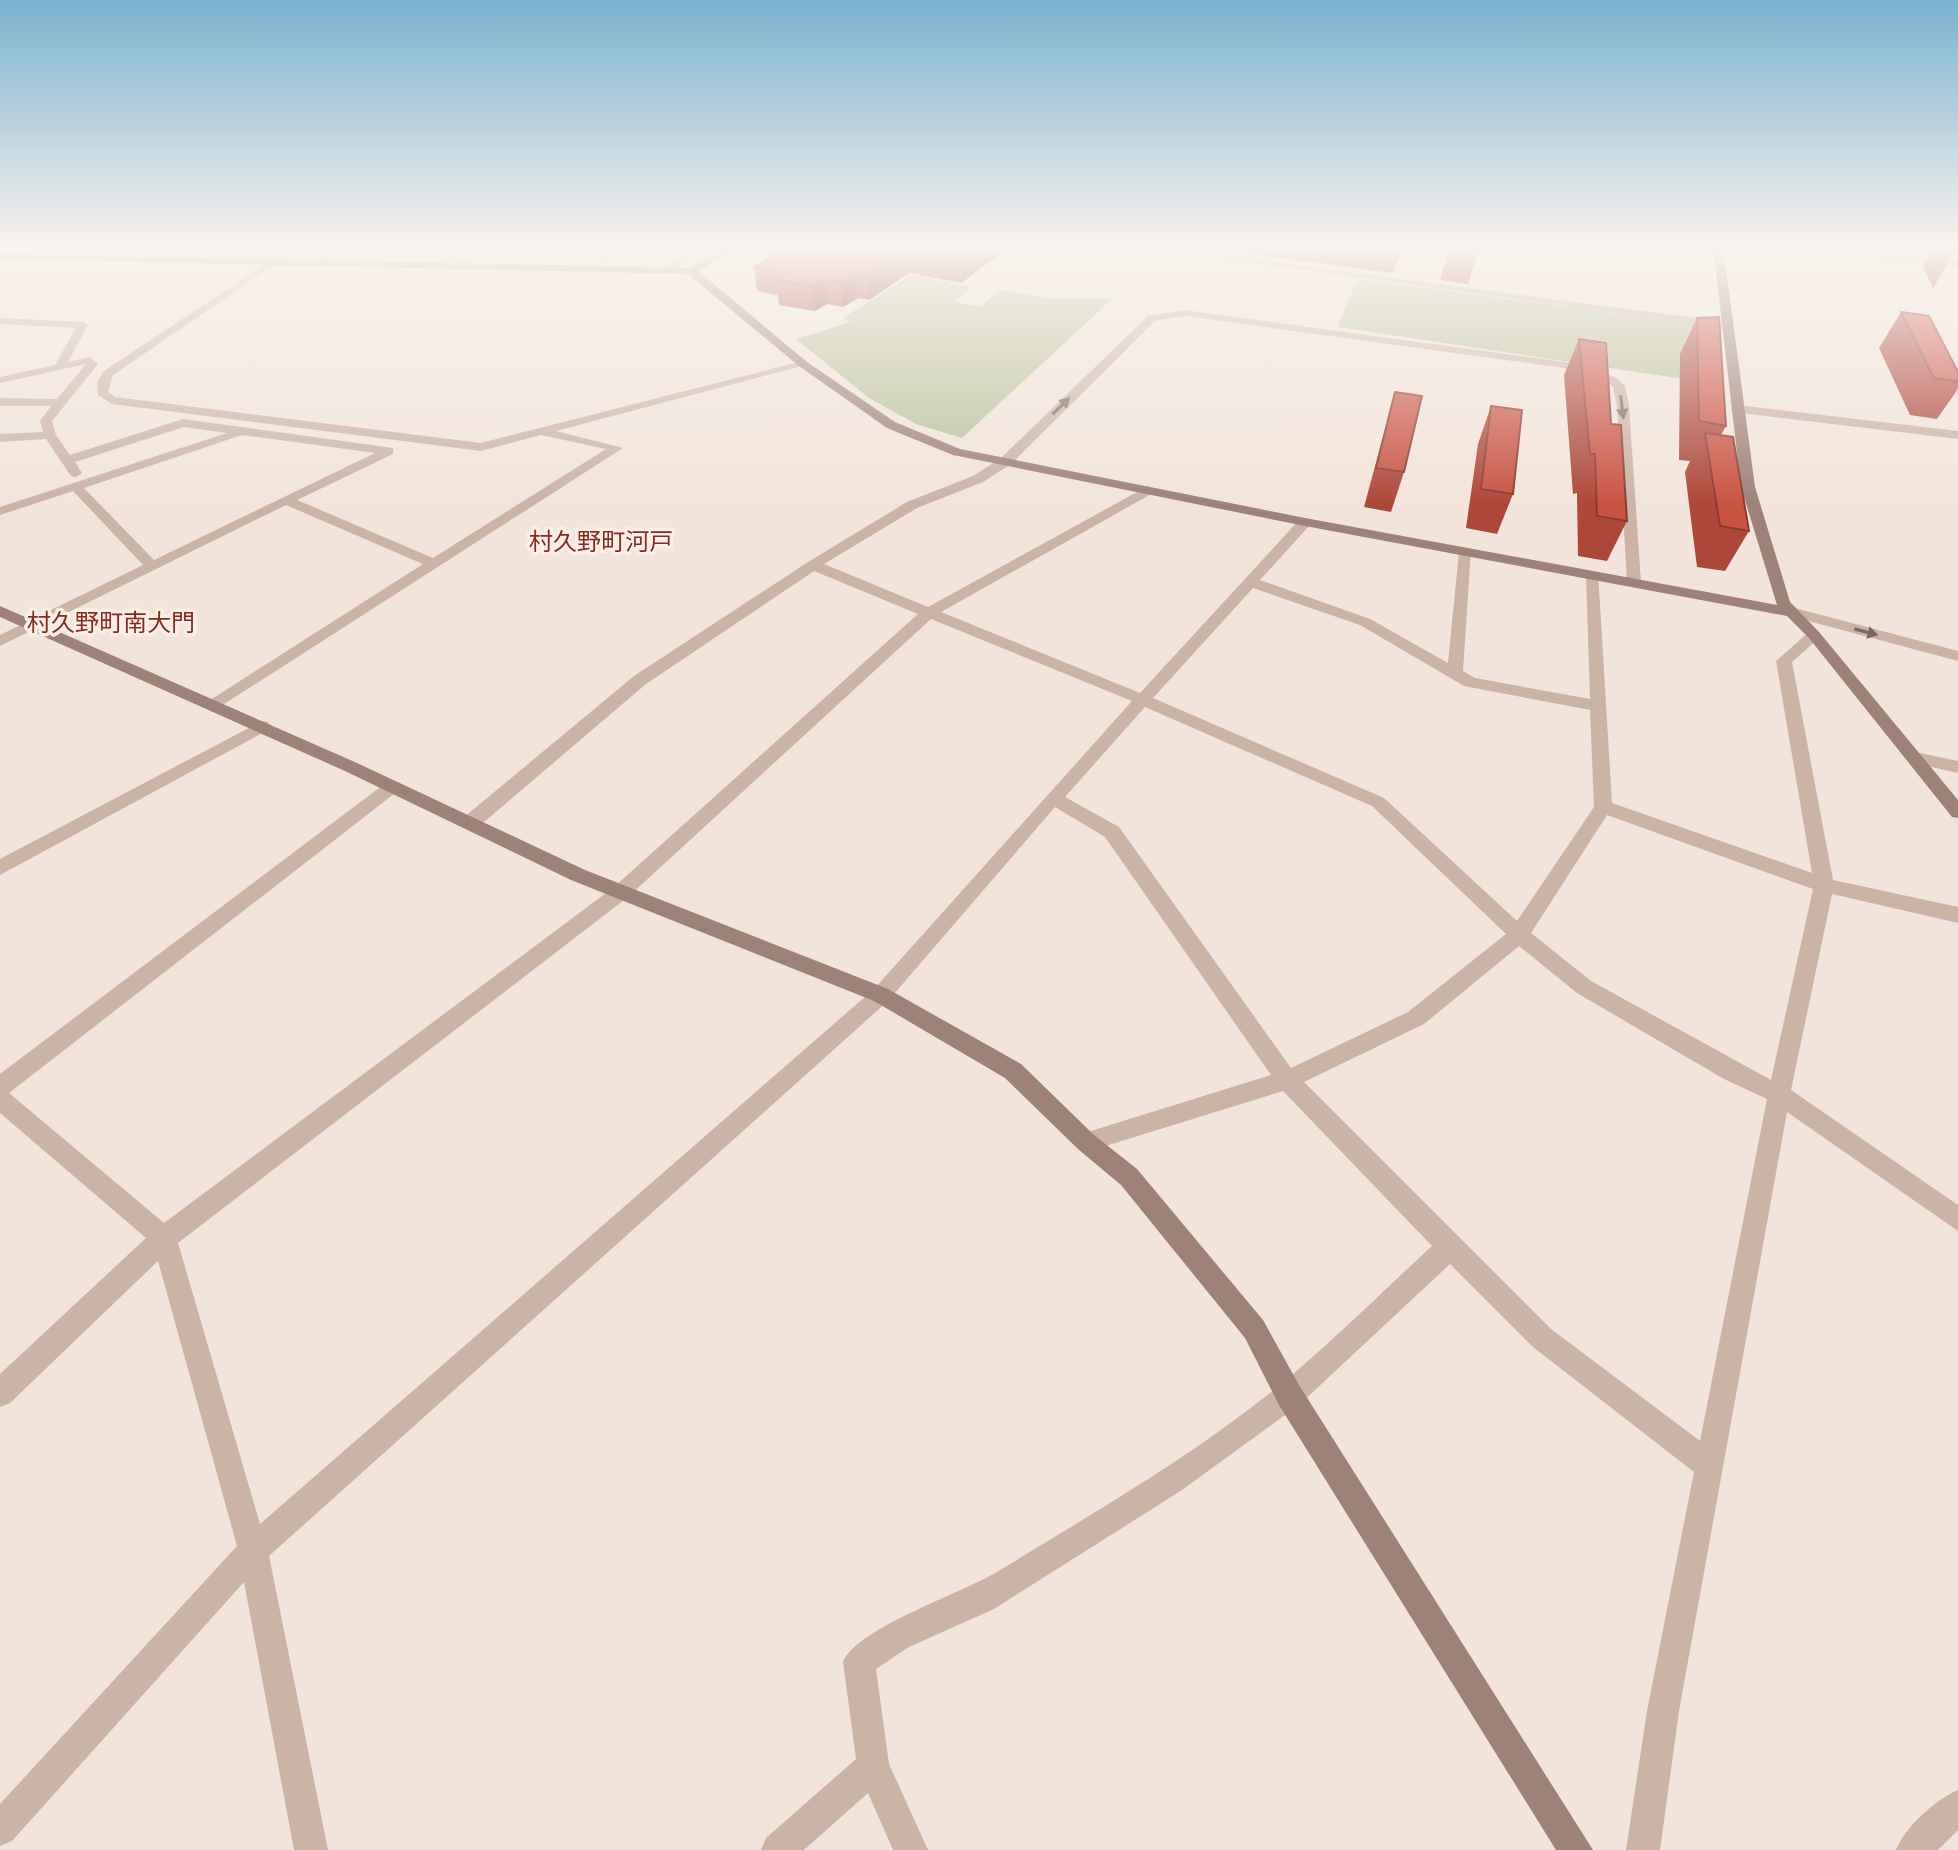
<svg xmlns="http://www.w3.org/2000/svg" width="1958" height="1850" font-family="Signika,'Noto Sans JP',sans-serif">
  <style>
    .green { fill: #b9c29a }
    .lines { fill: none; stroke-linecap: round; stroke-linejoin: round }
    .street { fill: #cbb3a6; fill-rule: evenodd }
    .secondary { fill: #9e8177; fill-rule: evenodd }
    .wall { fill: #ad4739 }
    .shaded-wall { fill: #8d3a2e }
    .building { fill: #c95342; stroke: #8d3a2e; stroke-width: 2 }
    .oneway { fill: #7a6860 }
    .labels { text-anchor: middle; stroke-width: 7; stroke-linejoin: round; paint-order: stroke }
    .far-quarter-label { font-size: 24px; fill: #882b1e; stroke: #faefe7 }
  </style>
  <rect width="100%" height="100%" fill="#f2e4da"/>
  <path class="green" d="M 911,275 L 971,287 L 955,302 L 981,307 L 999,290 L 1048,298 L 1112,299 L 962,438 L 916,424 L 869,398 L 796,339 L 850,322 L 843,318 Z
    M 1357,279 L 1721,327 L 1723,385 L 1338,327 Z"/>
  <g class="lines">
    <path class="street" d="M 143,246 L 155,246 L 132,260 L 126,260 L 126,256 Z
      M 332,246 L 343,246 L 321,264 L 315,264 L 315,260 Z
      M 459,246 L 470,246 L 443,267 L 437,267 L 437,263 Z
      M 607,246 L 617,246 L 598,270 L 592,270 Z
      M 699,246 L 711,246 L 669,272 L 661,270 Z
      M 1127,246 L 1154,246 L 1726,322 L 1731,325 L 1726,328 Z
      M 1742,246 L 1781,246 L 1958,261 L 1958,267 Z
      M 274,258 L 277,263 L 113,375 L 108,392 L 115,397 L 481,443 L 803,361 L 809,364 L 556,431 L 623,448 L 218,708 L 206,708 L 204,704 L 423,564 L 286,505 L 0,646 L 0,635 L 143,565 L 73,491 L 0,515 L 0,507 L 227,433 L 184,427 L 75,462 L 82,473 L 76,477 L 71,476 L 46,439 L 0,442 L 0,434 L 43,432 L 40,421 L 51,406 L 0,406 L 0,398 L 57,399 L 86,364 L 0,383 L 0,377 L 55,365 L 76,328 L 0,324 L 0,318 L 83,322 L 88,325 L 68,362 L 90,357 L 98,364 L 52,421 L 56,435 L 70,455 L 183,419 L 393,448 L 393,454 L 297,500 L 433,558 L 606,449 L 541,435 L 481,451 L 112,404 L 98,395 L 97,382 L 104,371 ZM 242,435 L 375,453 L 154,560 L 84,488 Z
      M 1185,310 L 1565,362 L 1615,377 L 1625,386 L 1629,406 L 1641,583 L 1634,587 L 1627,583 L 1617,406 L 1613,387 L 1607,381 L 1564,368 L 1185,316 L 1155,321 L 1011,464 L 983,482 L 917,508 L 824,564 L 928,607 L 1148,486 L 1155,490 L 1153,493 L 941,612 L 1140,693 L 1300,519 L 1310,519 L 1310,525 L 1260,580 L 1370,619 L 1448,663 L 1459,552 L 1461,549 L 1471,549 L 1463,671 L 1475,678 L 1590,699 L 1586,575 L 1588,572 L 1598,572 L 1612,803 L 1812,873 L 1776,661 L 1809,632 L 1819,632 L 1819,638 L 1792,662 L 1833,880 L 1958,907 L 1958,923 L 1832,894 L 1791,1090 L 1958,1205 L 1958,1231 L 1787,1112 L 1679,1711 L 1660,1850 L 1626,1850 L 1647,1711 L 1694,1472 L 1533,1347 L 1450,1264 L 1299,1405 L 1182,1490 L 994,1609 L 909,1647 L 876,1669 L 889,1764 L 928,1850 L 893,1850 L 868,1793 L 804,1850 L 761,1850 L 766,1838 L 856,1759 L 843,1662 C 857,1628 962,1593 997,1572 C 1093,1513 1193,1456 1280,1385 C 1333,1341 1382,1292 1432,1246 L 1283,1091 L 1086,1152 L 1078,1149 L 1074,1142 L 1078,1135 L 1271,1075 L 1105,837 L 1055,807 L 888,1001 L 269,1556 L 328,1850 L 294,1850 L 244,1582 L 12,1841 L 0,1846 L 0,1804 L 237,1546 L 158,1261 L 10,1403 L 0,1407 L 0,1374 L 146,1238 L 0,1113 L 0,1074 L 387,782 L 399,782 L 402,786 L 399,790 L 9,1093 L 164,1223 L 614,887 L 918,614 L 814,571 L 646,684 L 477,828 L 463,828 L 461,823 L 463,818 L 634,676 L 808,562 L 907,502 L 973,476 L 1001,458 L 1148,316 ZM 1253,588 L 1360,625 L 1464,686 L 1590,710 L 1594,807 L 1517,921 L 1384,798 L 1153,698 ZM 931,619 L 1132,701 L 874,989 L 260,1524 L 178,1243 L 628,897 ZM 1145,707 L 1372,806 L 1506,934 L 1408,1012 L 1291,1068 L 1119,827 L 1065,797 ZM 1607,815 L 1813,889 L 1771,1080 L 1591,981 L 1531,933 ZM 1519,946 L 1577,993 L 1724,1079 L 1767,1099 L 1700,1441 L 1551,1329 L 1304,1082 L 1424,1024 Z
      M 1737,405 L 1958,431 L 1958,439 L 1733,412 L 1731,409 Z
      M 1791,607 L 1958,651 L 1958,661 L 1786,615 L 1783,612 Z
      M 262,721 L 268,722 L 270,726 L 268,730 L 0,875 L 0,859 Z
      M 1915,752 L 1958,761 L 1958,773 L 1909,762 L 1906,758 L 1909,754 Z
      M 1958,1790 L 1958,1830 L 1938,1850 L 1896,1850 C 1905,1827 1935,1800 1958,1790 Z"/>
    <path class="secondary" d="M 730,246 L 742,246 L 698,271 L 807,362 L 895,422 L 960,449 L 1305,518 L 1777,605 L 1741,487 L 1713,246 L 1723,246 L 1755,487 L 1790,602 L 1819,632 L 1958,800 L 1958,818 L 1952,817 L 1809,638 L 1787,616 L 1305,526 L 953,455 L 887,428 L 799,366 L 688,274 L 0,259 L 0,253 L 689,268 Z
      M 0,606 L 357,763 L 585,870 L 888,989 L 1021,1064 L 1094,1135 L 1137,1169 L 1263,1320 L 1299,1385 L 1593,1850 L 1556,1850 L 1279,1405 L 1245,1338 L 1121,1185 L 1078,1149 L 1005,1078 L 874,1001 L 571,880 L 345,771 L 0,617 Z"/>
  </g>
  <path class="wall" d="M 769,246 L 1011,246 L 961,283 L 909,273 L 869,300 L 858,298 L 843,307 L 827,304 L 815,311 L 779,305 L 778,295 L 757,291 L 754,267 L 770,258 Z
    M 1190,246 L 1403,246 L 1392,273 Z
    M 1450,246 L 1480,246 L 1468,284 L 1440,280 Z
    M 1929,246 L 1958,246 L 1933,288 L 1923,267 L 1929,256 L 1924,255 Z
    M 1901,312 L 1958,372 L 1958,389 L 1937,419 L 1910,415 L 1879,348 Z
    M 1697,318 L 1726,426 L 1721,435 L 1749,531 L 1725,571 L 1697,567 L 1685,472 L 1690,461 L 1679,460 L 1680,354 Z
    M 1579,339 L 1611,424 L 1627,521 L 1607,561 L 1578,556 L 1577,493 L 1573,494 L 1564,375 Z
    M 1395,392 L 1404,472 L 1391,512 L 1364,507 Z
    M 1491,406 L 1513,494 L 1497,534 L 1466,528 L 1478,444 Z"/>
  <path class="shaded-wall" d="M 980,246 L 1011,246 L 961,283 L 961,259 Z
    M 1399,246 L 1403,246 L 1392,273 Z
    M 908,249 L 909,273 L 869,300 L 867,276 Z
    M 856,274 L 858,298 L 843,307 L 841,283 Z
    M 825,279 L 827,304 L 815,311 L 812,286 Z"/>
  <path class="building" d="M 793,246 L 980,246 L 961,259 L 908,249 L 867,276 L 856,274 L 841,283 L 825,279 L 812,286 L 776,280 L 788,273 L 754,267 Z
    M 1450,246 L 1480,246 L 1478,250 Z
    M 1950,246 L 1958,246 L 1954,254 Z
    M 1901,312 L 1929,316 L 1958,372 L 1958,381 L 1934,378 Z
    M 1719,317 L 1726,426 L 1699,421 L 1697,318 Z
    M 1579,339 L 1606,343 L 1611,424 L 1621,425 L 1627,521 L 1597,516 L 1595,454 L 1590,454 Z
    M 1395,392 L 1422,396 L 1404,472 L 1376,468 Z
    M 1491,406 L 1522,410 L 1513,494 L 1481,489 Z
    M 1705,433 L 1733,437 L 1749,531 L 1720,526 Z"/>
  <defs><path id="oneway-solid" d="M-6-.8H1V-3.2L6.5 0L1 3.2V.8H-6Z" transform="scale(2)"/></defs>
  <g class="oneway">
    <use href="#oneway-solid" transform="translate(1061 406) rotate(-44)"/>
    <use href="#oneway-solid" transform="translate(1622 407) rotate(83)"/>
    <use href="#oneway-solid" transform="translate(1866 632) rotate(15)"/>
  </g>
  <linearGradient id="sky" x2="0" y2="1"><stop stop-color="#7bb2d0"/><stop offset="0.49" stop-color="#f9f3ee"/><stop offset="1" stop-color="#f9f3ee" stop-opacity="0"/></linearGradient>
  <rect width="1958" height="505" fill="url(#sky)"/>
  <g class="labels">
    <g class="far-quarter-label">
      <text x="601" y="550">村久野町河戸</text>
      <text x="111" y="631">村久野町南大門</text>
    </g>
  </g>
</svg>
